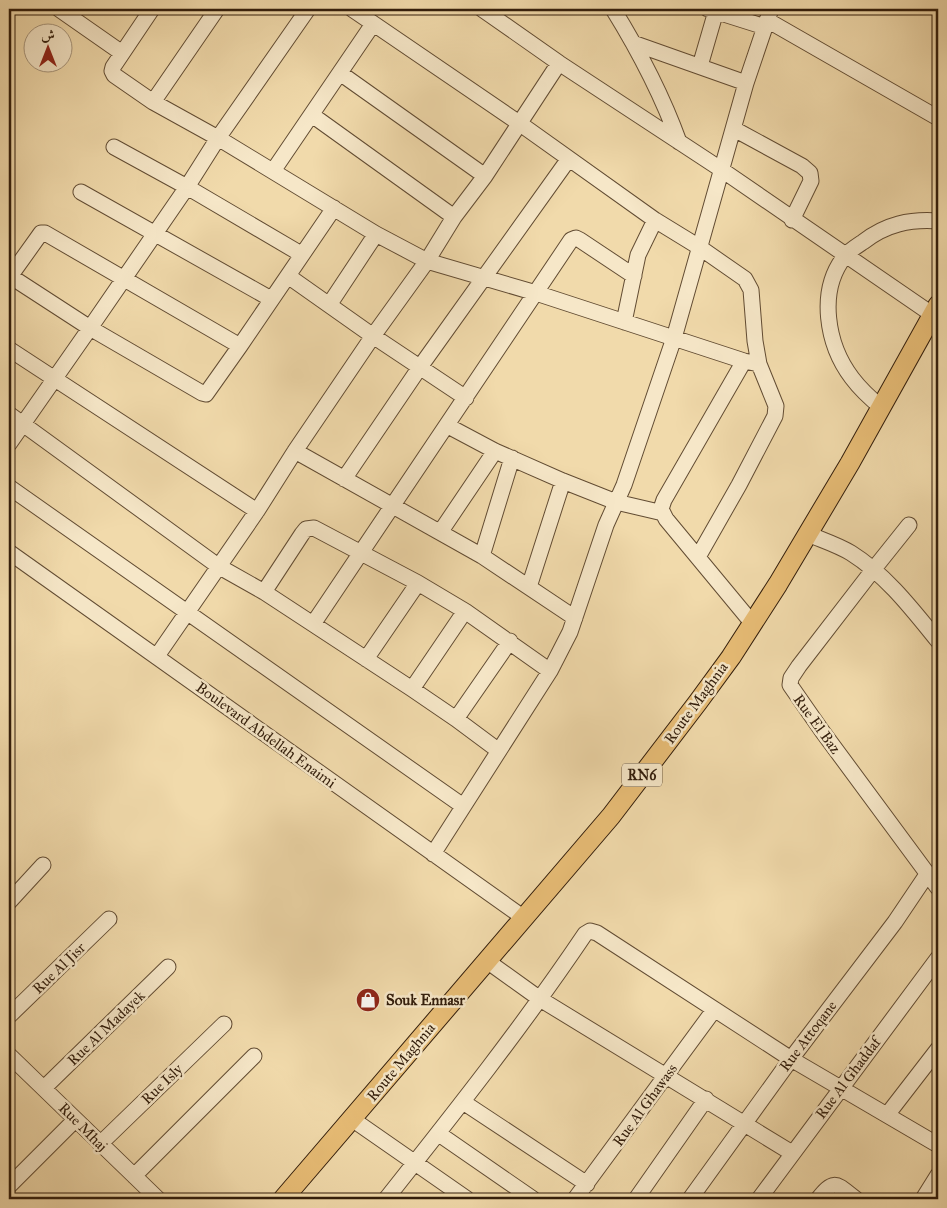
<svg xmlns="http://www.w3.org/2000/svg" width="947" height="1208" font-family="'IM FELL Great Primer',Amiri,serif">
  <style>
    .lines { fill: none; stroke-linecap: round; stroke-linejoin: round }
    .minor-casing { stroke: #624c33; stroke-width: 17 }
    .major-casing { stroke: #321d0b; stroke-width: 21 }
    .minor { stroke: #f6e7c8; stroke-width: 15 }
    .major { stroke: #e8bd76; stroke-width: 19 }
    .labels { text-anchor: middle; stroke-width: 5; stroke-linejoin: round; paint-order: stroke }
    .shield { fill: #f6e7c8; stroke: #6d5a44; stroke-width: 1 }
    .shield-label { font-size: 14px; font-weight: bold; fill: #321d0b }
    .street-label { font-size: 15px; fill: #321d0b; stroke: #f6e7c8 }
    .poi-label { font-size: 15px; font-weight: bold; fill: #321d0b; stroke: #f6e7c8; text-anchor: start }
  </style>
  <rect width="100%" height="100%" fill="#f1daab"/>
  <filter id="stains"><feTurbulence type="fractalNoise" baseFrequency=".004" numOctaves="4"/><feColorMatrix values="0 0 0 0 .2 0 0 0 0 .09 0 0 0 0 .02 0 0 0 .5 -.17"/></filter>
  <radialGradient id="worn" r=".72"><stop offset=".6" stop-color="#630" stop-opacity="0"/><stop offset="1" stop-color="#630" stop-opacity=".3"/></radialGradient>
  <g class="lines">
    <g class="minor-casing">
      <path id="minor" d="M 59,9 L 122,53
        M 152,9 L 113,67 L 112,71 L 114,75 L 153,102 L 218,138 L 376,234 L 427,261 L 536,293 L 744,361 L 759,364
        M 352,9 L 519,123 L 655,220 L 699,247 L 745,279 L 751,290 L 755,341 L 759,364 L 776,406 L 775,416 L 739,485 L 698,557
        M 482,9 L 559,63 L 722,170 L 933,315
        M 613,9 C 639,51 662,95 679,142
        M 708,9 L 765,27
        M 767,20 L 938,118
        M 633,43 L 746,83
        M 700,66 L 716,11
        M 340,73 L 485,176
        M 153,102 L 217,9
        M 312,115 L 454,217
        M 734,129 L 802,166 L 810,173 L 811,181 L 792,220
        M 114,147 L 187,187 L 301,254
        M 273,171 L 373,24
        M 81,192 L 271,299
        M 288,276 L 373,336 L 466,398
        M 329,305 L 376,234
        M 624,322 L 638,255 L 655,220
        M 240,346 L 45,233 L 41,233 L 11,275 L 13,278 L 90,328 L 202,393 L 206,394 L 240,346 L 334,208
        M 9,349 L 257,511
        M 744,361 L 664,500 L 661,509 L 666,519 L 753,624
        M 882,408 C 871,399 861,390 852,378 C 827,345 817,291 845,256 C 849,251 857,246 863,242 C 886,224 910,219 938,221
        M 9,414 L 218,566 L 264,592 L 412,689 L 456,719 L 499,751
        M 448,426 L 495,451 L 563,481 L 616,502 L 663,513
        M 9,444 L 90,328 L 187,187 L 218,138 L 308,9
        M 295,451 L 482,556 L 575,618
        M 344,479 L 420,367 L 568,160
        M 9,487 L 463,806
        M 909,525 L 873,570 L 799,666 L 791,678 L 790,685 L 822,731 L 938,888
        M 441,531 L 495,451
        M 808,534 C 822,540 838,545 851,553 C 886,575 912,609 938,641
        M 9,552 L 524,918
        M 482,556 L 512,458
        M 529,587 L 563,481
        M 264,592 L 302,534 L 306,529 L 314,528 L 418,583 L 465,611 L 550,671
        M 313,624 L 571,240 L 576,238 L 580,240 L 634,276
        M 157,656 L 257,511 L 295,451 L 373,336 L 427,261 L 454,217 L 485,176 L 559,63
        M 366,659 L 418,583
        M 412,689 L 465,611
        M 456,719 L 510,641
        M 433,854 L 550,671 L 570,632 L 606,525 L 624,485 L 674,338 L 746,83 L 771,9
        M 9,902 L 43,865
        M 487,961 L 540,999 L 792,1153
        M 9,1016 L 109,919
        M 9,1055 L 158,1199
        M 44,1088 L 168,967
        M 463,1102 L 587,1184
        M 887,1115 L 938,1049
        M 352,1119 L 467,1199
        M 439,1134 L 533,1199
        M 100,1144 L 224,1024
        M 134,1176 L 254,1056
        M 9,1186 L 75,1120
        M 386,1199 C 455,1112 523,1026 585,934 L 590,931 L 597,933 L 791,1059 L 938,1145
        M 575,1199 L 714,1010
        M 636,1199 L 706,1099
        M 690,1199 L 791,1059 L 895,922 L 928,873
        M 759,1199 L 938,958
        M 818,1199 C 835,1177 837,1185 856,1199
        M 923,1199 L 938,1175"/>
    </g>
    <g class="major-casing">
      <path id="major" d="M 283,1199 L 611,816 L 698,702 L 731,657 L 778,584 L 850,463 L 938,305"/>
    </g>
    <use href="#minor" class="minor"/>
    <use href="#major" class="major"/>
  </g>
  <defs>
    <g id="shop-disc" transform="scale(1.25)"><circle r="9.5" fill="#8f2418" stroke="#f6e7c8"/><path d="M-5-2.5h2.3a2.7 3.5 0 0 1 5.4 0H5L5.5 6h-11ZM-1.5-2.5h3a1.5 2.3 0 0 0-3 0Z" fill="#fff"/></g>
  </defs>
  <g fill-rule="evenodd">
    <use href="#shop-disc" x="368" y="1000"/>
  </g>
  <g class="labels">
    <rect class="shield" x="622" y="763.5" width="40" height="23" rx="4"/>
    <g class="shield-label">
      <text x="642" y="780">RN6</text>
    </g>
    <g class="street-label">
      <text transform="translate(696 703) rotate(-54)" y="5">Route Maghnia</text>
      <text transform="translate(817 724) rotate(54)" y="5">Rue El Baz</text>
      <text transform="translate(266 735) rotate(36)" y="5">Boulevard Abdellah Enaimi</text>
      <text transform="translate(59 968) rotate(-44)" y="5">Rue Al Jisr</text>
      <text transform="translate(106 1028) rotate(-44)" y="5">Rue Al Madayek</text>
      <text transform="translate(808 1036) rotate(-53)" y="5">Rue Attoqane</text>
      <text transform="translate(401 1062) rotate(-50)" y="5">Route Maghnia</text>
      <text transform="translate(848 1078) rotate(-53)" y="5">Rue Al Ghaddaf</text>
      <text transform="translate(162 1084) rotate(-44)" y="5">Rue Isly</text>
      <text transform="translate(645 1105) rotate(-54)" y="5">Rue Al Ghawass</text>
      <text transform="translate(83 1127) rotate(45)" y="5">Rue Mhaj</text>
    </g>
    <g class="poi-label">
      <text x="386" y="1005">Souk Ennasr</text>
    </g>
  </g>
  <rect width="947" height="1208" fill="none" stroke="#f1daab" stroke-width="30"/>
  <rect x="10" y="10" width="927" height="1188" fill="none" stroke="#321d0b" stroke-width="2.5"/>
  <rect x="15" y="15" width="917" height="1178" fill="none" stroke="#321d0b"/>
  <g transform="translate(48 48)"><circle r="24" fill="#f6e7c8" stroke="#a8967c"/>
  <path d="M0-4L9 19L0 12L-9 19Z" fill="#8f2418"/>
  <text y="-8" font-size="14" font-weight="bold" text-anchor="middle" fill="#321d0b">ش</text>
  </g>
  <rect width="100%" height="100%" filter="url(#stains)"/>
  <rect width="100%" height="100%" fill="url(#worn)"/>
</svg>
